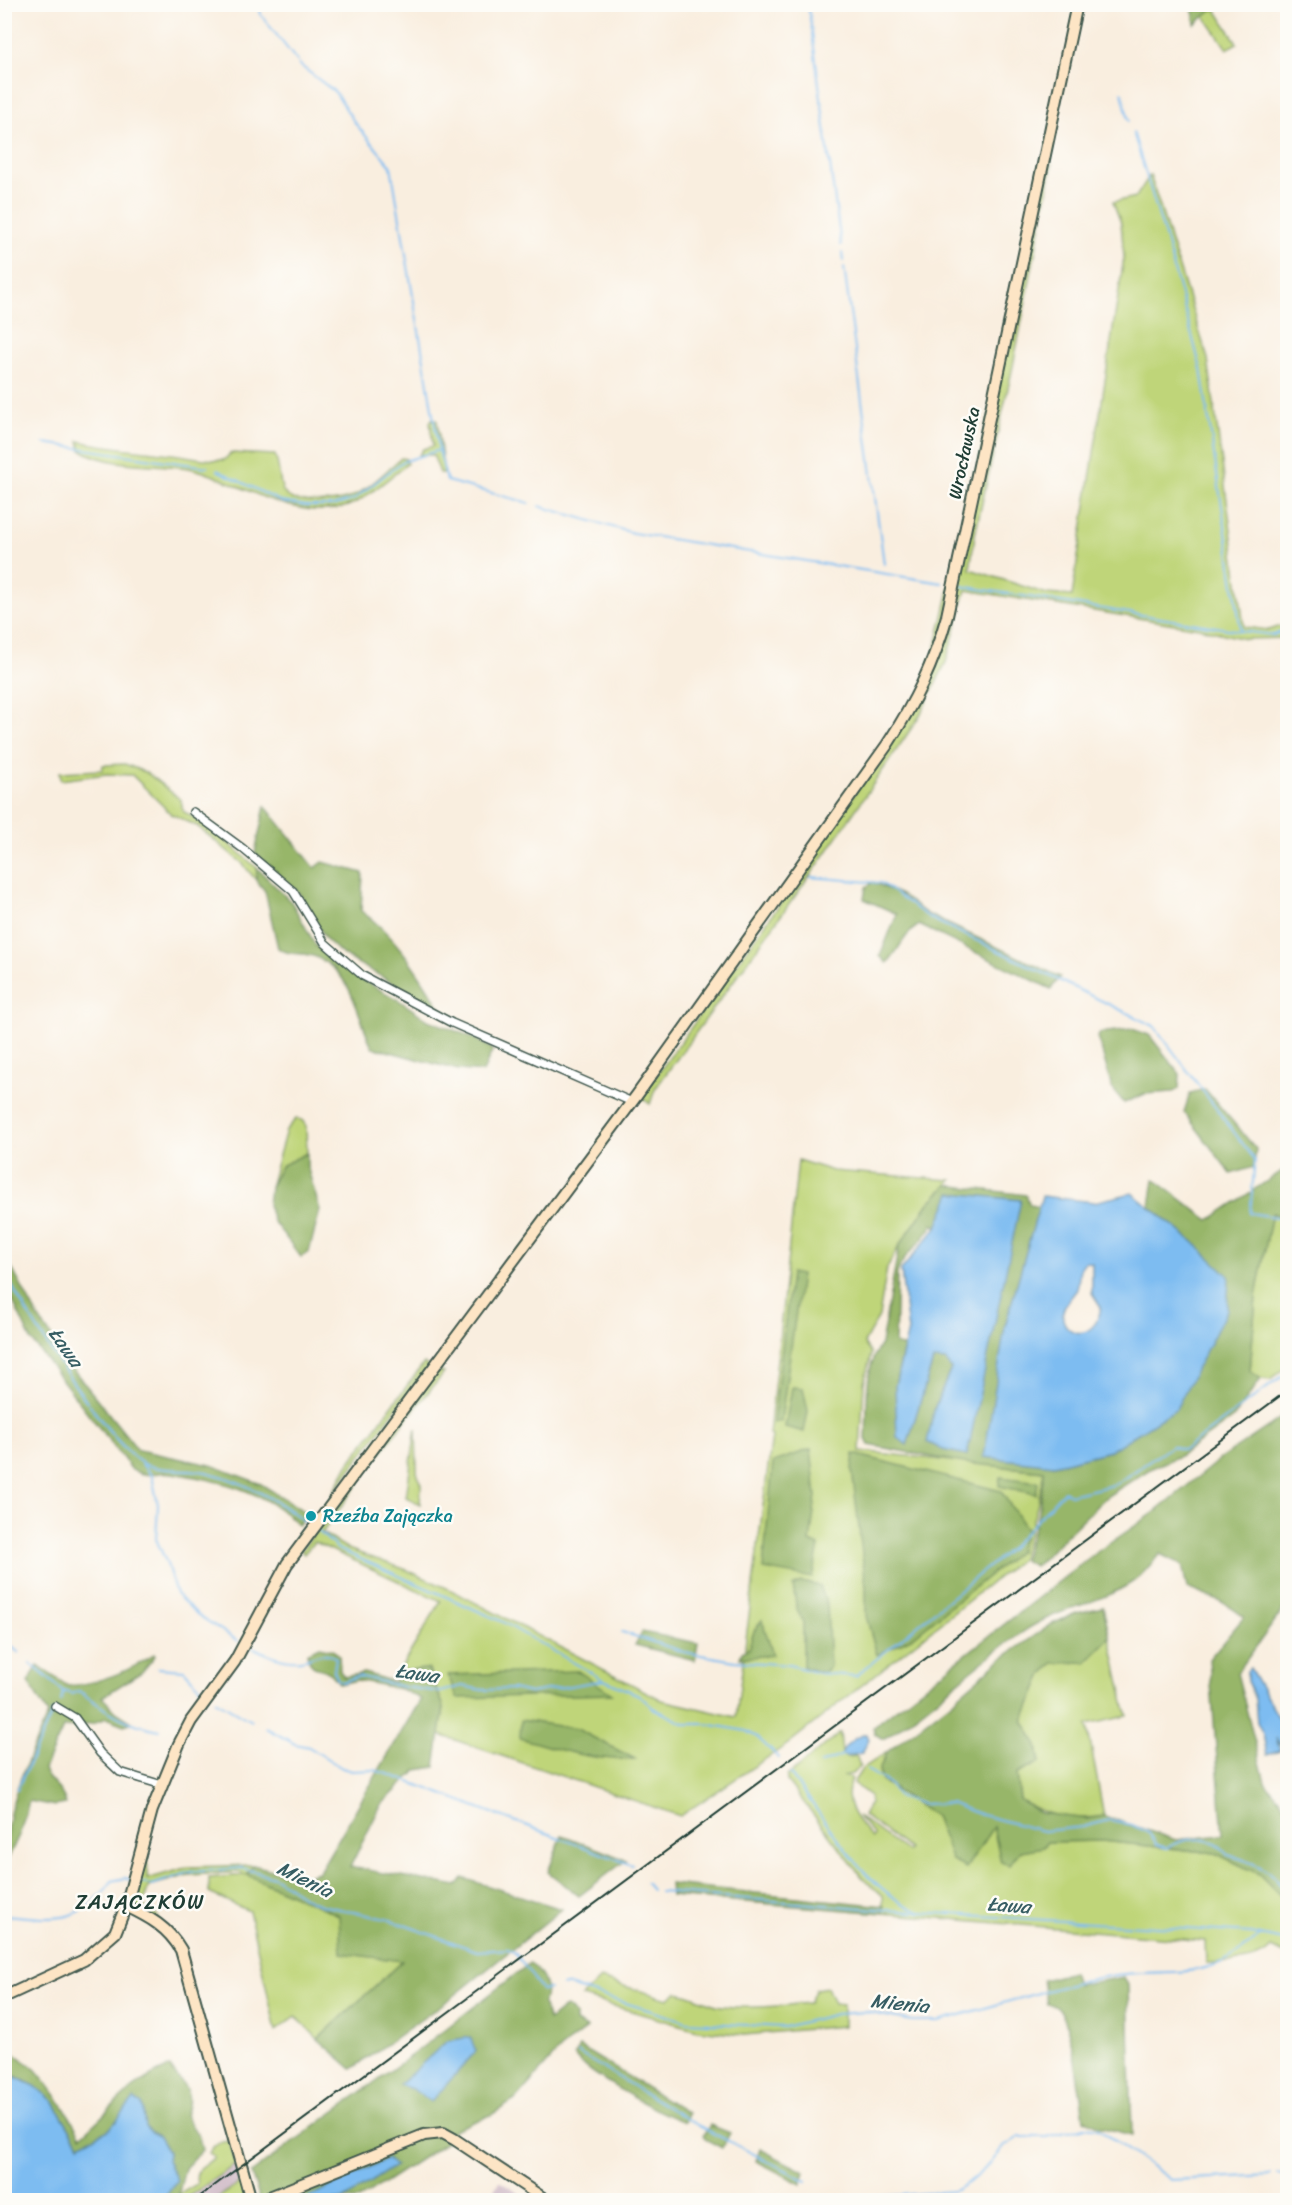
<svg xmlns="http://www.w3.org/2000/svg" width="1292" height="2205" font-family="Sriracha,sans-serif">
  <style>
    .industrial { fill: #d1bdc9 }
    .green { fill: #bfd579; stroke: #6f8956; stroke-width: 1.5 }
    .forest { fill: #97b669; stroke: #5b7a4e; stroke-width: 1.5; fill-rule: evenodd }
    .water { fill: #7dbcf1; stroke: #4e7c92; stroke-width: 1.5; fill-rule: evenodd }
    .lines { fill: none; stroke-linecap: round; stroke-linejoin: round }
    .stream { stroke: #7dbcf1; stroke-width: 2 }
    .street-casing { stroke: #40584e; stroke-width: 10 }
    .secondary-casing { stroke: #40584e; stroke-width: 14 }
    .street { stroke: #fff; stroke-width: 7 }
    .secondary { stroke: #fde5c5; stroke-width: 10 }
    .rail { stroke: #1f3d34; stroke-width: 2 }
    .culture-dot { fill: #0f9aa8; stroke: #fdfcf7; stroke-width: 2 }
    .labels { text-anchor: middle; stroke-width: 5; stroke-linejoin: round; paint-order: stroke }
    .street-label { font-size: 18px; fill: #1f3d34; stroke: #fdfcf7 }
    .culture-label { font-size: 18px; fill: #0d838f; stroke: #fdfcf7; text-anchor: start }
    .water-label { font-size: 20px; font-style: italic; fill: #365d63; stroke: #fdfcf7 }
    .quarter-label { font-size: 21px; letter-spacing: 1.5px; fill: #1f3d34; stroke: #fdfcf7 }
  </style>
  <rect width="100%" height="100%" fill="#fdfcf7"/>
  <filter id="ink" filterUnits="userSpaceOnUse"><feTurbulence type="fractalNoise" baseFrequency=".0167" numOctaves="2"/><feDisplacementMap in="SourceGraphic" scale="12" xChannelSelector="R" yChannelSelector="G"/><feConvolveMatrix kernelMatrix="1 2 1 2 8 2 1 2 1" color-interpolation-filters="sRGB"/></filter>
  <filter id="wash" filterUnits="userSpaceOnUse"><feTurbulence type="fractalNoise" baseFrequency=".008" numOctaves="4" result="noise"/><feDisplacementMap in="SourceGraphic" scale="24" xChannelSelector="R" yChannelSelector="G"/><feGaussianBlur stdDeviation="1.35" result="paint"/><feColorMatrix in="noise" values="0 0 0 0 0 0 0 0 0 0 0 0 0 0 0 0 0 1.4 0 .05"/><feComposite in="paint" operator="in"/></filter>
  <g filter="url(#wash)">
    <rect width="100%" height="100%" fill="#f9eedf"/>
    <path class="industrial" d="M 236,2164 L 242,2182 L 214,2200 L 183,2200 Z
      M 499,2181 L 530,2200 L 489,2200 Z"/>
    <path class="green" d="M 1215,8 L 1237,43 L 1227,49 L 1204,16 Z
      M 1048,164 L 1052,164 L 1050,177 L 1013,366 L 975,534 L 970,569 L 1047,594 L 1072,596 L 1124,257 L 1121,223 L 1113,202 L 1136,197 L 1150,175 L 1208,359 L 1244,627 L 1269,630 L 1287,624 L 1287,638 L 1245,639 L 1199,628 L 966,590 L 946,662 L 919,717 L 822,859 L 655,1089 L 650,1104 L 641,1097 L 800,876 L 927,685 Z
      M 433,418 L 437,421 L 444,473 L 440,473 L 433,455 L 419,455 L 423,449 L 433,446 L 430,422 Z
      M 79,441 C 110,448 141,450 172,454 C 190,456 205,461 224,460 L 231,453 L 275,455 C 280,467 279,483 283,491 C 291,507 335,503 349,498 C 367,491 386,471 401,458 L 406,459 L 407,464 C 390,477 373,493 355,503 C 321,519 280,505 249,491 C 230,483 209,472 189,468 C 155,463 111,468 81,450 Z
      M 125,764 L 147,773 L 181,800 L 183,811 L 213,830 L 257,868 L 256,880 L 242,863 L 197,826 L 171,814 L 132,775 L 107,774 L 61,780 L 60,772 L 102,770 L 103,765 Z
      M 296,1119 L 302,1120 L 306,1126 L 307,1153 L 281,1166 L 270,1187 L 286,1130 Z
      M 798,1160 L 833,1171 L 952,1180 L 929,1203 L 899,1246 L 887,1268 L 879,1316 L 864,1343 L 871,1354 L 864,1383 L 860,1451 L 1044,1471 L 1037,1507 L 1021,1559 L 788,1744 L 680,1816 L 440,1735 L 444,1707 L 429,1669 L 399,1671 L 441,1601 L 314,1542 L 304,1554 L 301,1551 L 436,1370 L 444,1373 L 396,1432 L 322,1533 L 348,1549 L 407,1570 L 449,1589 L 662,1700 L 736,1717 L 772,1436 L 769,1435 Z
      M 1272,1213 L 1287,1219 L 1287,1366 L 1271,1380 L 1261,1379 L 1250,1372 L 1256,1296 Z
      M 424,1363 L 428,1366 L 331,1496 L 348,1465 Z
      M 416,1428 L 417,1472 L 421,1485 L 420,1504 L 406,1497 Z
      M 1110,1638 L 1127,1716 L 1087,1725 L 1104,1816 C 1074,1821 1046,1817 1020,1800 L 1017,1774 L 1040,1762 L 1036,1742 L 1023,1721 L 1043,1674 L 1053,1663 L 1086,1662 Z
      M 840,1733 L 842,1754 L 849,1758 L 856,1755 L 860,1766 L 852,1774 L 843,1776 L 851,1778 C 842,1805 855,1818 872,1838 L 874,1835 L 858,1816 L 908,1852 L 909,1849 L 863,1815 L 870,1803 L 870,1796 L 853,1783 L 862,1769 L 887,1752 L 879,1770 L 882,1781 L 935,1816 L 942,1831 L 994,1826 L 1001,1862 L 1020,1851 L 1043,1847 L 1047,1842 L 1102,1841 L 1215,1853 L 1259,1874 L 1287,1902 L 1287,1955 L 1271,1948 C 1256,1964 1227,1962 1206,1963 L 1205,1941 L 883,1913 L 883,1896 L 863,1878 L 787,1781 L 787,1776 Z
      M 143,1854 L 148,1855 L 147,1879 L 189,1867 L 253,1865 L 247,1875 L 339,1915 L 403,1960 L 318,2039 L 296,2016 L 276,2031 L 249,1911 L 209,1893 L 209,1878 L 245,1875 L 238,1872 L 189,1875 L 149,1886 L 142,1905 L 158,1917 L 157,1920 L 136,1907 L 133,1902 Z
      M 600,1979 L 668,1999 L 677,1992 C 693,1994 706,2004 722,2006 C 751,2009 780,2006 809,2003 L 816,1989 L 827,1987 L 834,2003 L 843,2004 L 843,2026 L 744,2035 L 697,2030 L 582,1997 Z
      M 229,2141 L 236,2164 L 183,2200 L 177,2200 L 178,2195 L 197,2184 C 193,2166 206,2167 214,2157 L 209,2153 C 214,2144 219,2142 229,2141 Z
      M 242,2182 L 247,2200 L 214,2200 Z"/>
    <path class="forest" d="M 1174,5 L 1218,4 L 1218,5 L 1195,24 L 1193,11 L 1186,5 Z
      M 265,806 L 315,868 L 323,862 L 363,873 L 361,911 C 397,936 419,974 442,1011 L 343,955 L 325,938 L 299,893 L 255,853 Z
      M 257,868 L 292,903 L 316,946 L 348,972 L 400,1001 L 428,1020 L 474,1038 L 493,1049 L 483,1072 L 458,1070 L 372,1047 C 357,1015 353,974 318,958 C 304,951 290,957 278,948 L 265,891 L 256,880 Z
      M 873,882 L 901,895 L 927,914 L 1060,977 L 1051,989 L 919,925 C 903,935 899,951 887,963 L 880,956 L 897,914 L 864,899 L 866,887 Z
      M 1132,1029 L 1149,1035 L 1180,1074 L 1179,1089 L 1173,1092 L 1145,1094 L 1124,1103 L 1112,1088 L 1098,1037 L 1100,1033 Z
      M 1205,1089 L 1256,1149 L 1254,1167 L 1231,1174 L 1184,1112 L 1190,1093 Z
      M 307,1153 L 307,1166 L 320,1210 L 309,1252 L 301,1257 L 273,1221 L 268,1205 L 270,1187 L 281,1166 Z
      M 1285,1169 L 1287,1169 L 1287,1219 L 1272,1213 L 1256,1296 L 1250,1371 L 1261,1379 L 1234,1417 L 1181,1455 L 1150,1469 L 1106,1497 L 1035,1566 L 1023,1560 L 1039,1511 L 1044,1471 L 964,1463 L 869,1445 L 866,1439 C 868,1410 863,1367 881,1344 L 899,1246 L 929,1203 L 947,1185 L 1026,1195 L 1030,1205 L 1039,1207 L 1005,1326 L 1053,1465 L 1110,1451 L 1192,1241 L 1150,1207 L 1154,1179 L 1209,1220 ZM 951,1194 L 967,1454 L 935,1407 L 951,1369 L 947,1361 L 933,1360 L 907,1445 L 895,1386 L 904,1347 L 895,1344 L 897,1273 C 903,1253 924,1243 933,1224 L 937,1227 Z
      M 8,1261 L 35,1312 L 72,1368 L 138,1450 L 211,1465 L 261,1484 L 307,1513 L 298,1525 C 265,1490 218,1480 172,1473 C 154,1470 153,1480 132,1470 L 31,1340 L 5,1284 L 5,1263 Z
      M 791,1273 L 801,1275 L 781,1421 L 773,1423 Z
      M 792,1387 L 803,1388 L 808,1411 L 804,1432 L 785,1427 Z
      M 1287,1414 L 1287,1604 L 1237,1673 L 1265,1782 L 1287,1808 L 1287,1902 L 1259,1874 L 1215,1853 L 1102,1841 L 1047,1842 L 1044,1847 L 1020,1851 L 1009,1865 L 1001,1862 L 993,1827 L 966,1868 L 952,1861 L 935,1816 L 882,1781 L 879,1770 L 887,1752 L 950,1703 L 1001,1659 L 1052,1624 L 1076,1613 L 1103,1607 L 1110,1638 L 1086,1662 L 1053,1663 L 1043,1674 L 1023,1721 L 1036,1742 L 1040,1762 L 1017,1774 L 1020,1800 L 1040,1813 L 1087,1819 L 1104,1816 L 1176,1840 L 1223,1835 L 1209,1659 L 1244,1617 L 1226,1604 L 1187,1588 L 1182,1565 L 1160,1554 C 1151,1563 1142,1577 1131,1583 C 1098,1604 1059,1608 1026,1630 C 976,1663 934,1706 883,1739 L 875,1734 L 873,1727 L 1094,1554 L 1155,1512 L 1220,1459 Z
      M 811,1449 L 816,1496 L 810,1542 L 819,1546 L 812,1578 L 763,1569 L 773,1462 Z
      M 854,1454 L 1001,1491 L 1026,1529 L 1019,1551 L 913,1637 L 877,1655 L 866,1616 L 866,1587 L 852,1469 Z
      M 1000,1477 L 1038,1482 L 1036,1494 L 999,1486 Z
      M 801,1582 L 820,1586 L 827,1605 L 830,1667 L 823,1673 L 803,1667 L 803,1622 L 797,1610 L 793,1586 Z
      M 762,1620 L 773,1655 L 740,1658 L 742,1652 L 748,1649 L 754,1631 Z
      M 642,1632 L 698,1643 L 695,1660 L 635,1645 Z
      M 319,1647 L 333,1650 L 339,1656 L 340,1671 L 344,1677 L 364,1673 L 394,1682 L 399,1671 L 428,1669 L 444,1707 L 435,1767 L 417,1770 L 381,1805 L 350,1867 L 457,1886 L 463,1878 L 562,1909 L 454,1996 L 352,2069 L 318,2039 L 402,1961 L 341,1953 L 339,1915 L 247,1875 L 253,1865 L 300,1877 L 319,1872 L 421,1699 L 401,1689 L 357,1680 L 340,1684 C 337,1681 334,1676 330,1673 C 316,1664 312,1674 307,1653 Z
      M 154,1654 L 155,1656 L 142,1672 L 102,1697 L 116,1712 L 132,1722 L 124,1725 L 106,1718 L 93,1724 L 63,1728 L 44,1769 C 47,1783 62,1786 66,1804 L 55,1806 L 29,1801 L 20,1833 L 7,1861 L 5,1860 C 4,1805 27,1764 48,1714 L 28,1682 L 38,1666 L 68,1686 C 97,1683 130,1672 154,1654 Z
      M 578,1671 L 612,1694 L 457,1698 L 448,1675 Z
      M 521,1720 L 577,1729 L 635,1759 C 594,1761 559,1750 520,1738 Z
      M 562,1835 L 626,1860 L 579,1896 L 548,1872 Z
      M 670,1884 L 884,1906 L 883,1913 L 671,1896 Z
      M 530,1963 C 544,1976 550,1986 543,2004 L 549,2020 L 566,2006 L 576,2015 L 576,2022 L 587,2028 L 560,2049 L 515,2100 L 491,2115 L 453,2130 L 448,2141 L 358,2200 L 260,2200 L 251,2173 L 421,2048 Z
      M 1073,1972 L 1077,1985 L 1124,1977 L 1128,1985 L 1132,2135 L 1099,2127 L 1084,2119 C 1081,2100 1071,2014 1056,2006 C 1056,2005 1048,2004 1047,2004 L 1043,1980 Z
      M 5,2042 C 10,2055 27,2060 36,2070 C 54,2091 68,2112 81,2136 C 115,2107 126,2085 170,2067 C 182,2086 195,2089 185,2115 L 199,2137 L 202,2150 L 185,2168 L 177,2200 L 158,2200 L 166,2195 L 177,2180 L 167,2161 L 168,2152 L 159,2137 L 145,2127 L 118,2121 L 109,2130 L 79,2144 C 53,2106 53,2090 5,2072 Z
      M 580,2047 L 688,2113 L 685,2122 C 661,2114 586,2074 574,2055 Z
      M 710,2125 L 730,2133 L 722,2148 L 705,2139 L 703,2136 Z
      M 760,2149 L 805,2172 L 801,2184 L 756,2161 Z"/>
    <path class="water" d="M 951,1193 L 1021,1200 L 967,1455 L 943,1450 L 927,1442 L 935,1407 L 951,1369 L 946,1361 L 933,1360 L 907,1445 L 897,1437 L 895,1386 L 908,1331 L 901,1270 L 937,1227 Z
      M 1132,1193 L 1192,1241 L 1229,1276 L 1227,1310 L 1176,1409 L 1110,1451 L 1054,1465 L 984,1457 L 1005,1326 L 1042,1196 L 1094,1202 ZM 1085,1262 L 1092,1263 L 1092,1293 L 1101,1307 C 1095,1347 1055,1334 1064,1308 C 1066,1301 1074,1296 1077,1288 C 1080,1279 1077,1269 1085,1262 Z
      M 1250,1668 L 1287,1732 L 1287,1751 L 1285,1752 L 1276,1738 L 1280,1751 L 1267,1755 L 1263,1734 L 1257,1722 L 1255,1699 L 1247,1681 L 1247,1671 Z
      M 867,1734 L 869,1739 L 862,1753 L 845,1757 L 842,1754 C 844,1744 857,1736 867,1734 Z
      M 470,2037 L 476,2051 L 431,2102 L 412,2089 L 399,2085 L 447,2041 Z
      M 4,2072 L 35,2086 L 53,2101 L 79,2144 L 109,2130 L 134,2099 L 142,2104 L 145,2127 L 159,2137 L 168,2152 L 167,2161 L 177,2180 L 166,2195 L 158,2200 L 5,2200 Z
      M 387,2159 L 395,2166 L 343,2200 L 303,2200 Z"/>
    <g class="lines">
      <path class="stream" d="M 259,4 L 261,15 L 301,66 L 335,92 L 355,123 L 391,166 L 439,450 L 447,481 L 529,503
        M 808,4 L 841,245
        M 1122,92 L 1129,121
        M 1133,132 L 1165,236 L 1201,369 L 1241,631
        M 842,253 L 843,261
        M 844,267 L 884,564
        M 44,443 L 207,467
        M 217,470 L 282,502 L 306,506 L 332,506 L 353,500 L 402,462 L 439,450
        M 539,506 L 633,533 L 942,583
        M 961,586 L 1241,631 L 1274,635 L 1288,629
        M 811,877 L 881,883 L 930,918 L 1154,1026 L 1255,1160 L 1250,1213 L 1288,1219
        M 4,1270 C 19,1306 114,1452 146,1465 C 164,1472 187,1468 206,1472 C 244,1481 276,1499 307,1523
        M 142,1464 L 152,1476 L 158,1505 L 156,1539 L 167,1564 L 176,1594 L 198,1615 L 238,1641
        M 318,1531 L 338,1549 L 501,1621 L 604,1680 L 639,1695 L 653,1708 L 685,1724 L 706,1724 L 746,1731 L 757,1737 L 779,1758
        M 622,1632 L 684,1652 L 735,1661 L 789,1665 L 818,1673 L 856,1676 L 1010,1549 L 1064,1491 L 1070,1495 L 1114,1485 L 1172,1446 L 1184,1450 L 1288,1372
        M 4,1640 L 19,1653
        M 250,1646 C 263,1653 285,1662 301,1660 C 315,1658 321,1648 336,1658 L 334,1671 L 338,1680 L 343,1682 L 358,1676 L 404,1687 L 440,1692 L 462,1686 L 482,1690 L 513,1689 L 530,1693 L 604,1680
        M 30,1663 L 63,1691 L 72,1694 L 79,1691 C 110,1713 122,1723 160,1730
        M 158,1668 L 184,1670 L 203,1691
        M 215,1700 L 251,1721
        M 61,1701 L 63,1692
        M 266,1728 L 295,1744 L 309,1747 L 342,1768 L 352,1771 L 374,1770 L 388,1774 L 632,1865
        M 820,1764 L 845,1754
        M 867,1770 L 887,1782 L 899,1797 L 923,1804 L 950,1803 L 982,1815 L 1043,1831 L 1083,1827 L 1109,1820 L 1132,1825 L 1149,1833 L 1157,1845 L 1167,1848 C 1186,1835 1215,1836 1228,1855 C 1254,1862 1274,1870 1288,1896
        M 790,1774 C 829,1822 860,1886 919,1912 L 1251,1933 L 1288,1941
        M 17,1790 L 53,1711
        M 136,1882 L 152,1885 L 190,1872 L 242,1868 L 274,1877 L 310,1901 L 321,1905 L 390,1920 L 477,1951 L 508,1949 L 515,1953 L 542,1990 L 549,1989
        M 646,1883 L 652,1890
        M 660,1892 L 914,1912
        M 4,1915 C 57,1919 79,1926 112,1881 L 125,1878 L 131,1880
        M 562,1986 L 566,1985 L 688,2022 L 784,2027 L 836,2014 L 865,2012 L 913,2021 L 938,2021 C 991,2007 1044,1990 1098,1978 C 1164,1963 1204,1990 1260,1935
        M 578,2053 L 699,2126 L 807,2181
        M 1278,2175 L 1288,2174
        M 836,2200 L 954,2191 L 968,2183 L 988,2166 L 1005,2146 L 1019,2137 L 1047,2137 L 1085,2127 L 1098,2129 L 1171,2180 L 1271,2175"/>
    </g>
  </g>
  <g filter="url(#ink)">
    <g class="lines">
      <g class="street-casing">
        <path id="street" d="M 193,812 L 242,848 L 293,891 L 325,943 L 363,976 L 452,1023 L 632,1102
          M 55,1706 L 75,1718 L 100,1753 L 120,1772 L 162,1785"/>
      </g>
      <g class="secondary-casing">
        <path id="secondary" d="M 126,1906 C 149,1917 168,1927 181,1950 L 251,2200
          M 4,1997 L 84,1960 L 115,1933 L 126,1906 L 152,1810 L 179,1744 L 191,1721 L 235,1661 L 287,1564 L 637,1095 L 887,745 C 915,702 933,666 947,616 L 1077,4
          M 262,2200 L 424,2135 L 443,2133 L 454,2139 L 546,2200"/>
      </g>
      <use href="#street" class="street"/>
      <use href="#secondary" class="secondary"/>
      <path class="rail" d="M 195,2200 L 1288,1390"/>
    </g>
  </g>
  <circle class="culture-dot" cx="311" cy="1516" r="6"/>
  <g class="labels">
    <g class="street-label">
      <text transform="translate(964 453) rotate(-78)" y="6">Wrocławska</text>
    </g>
    <g class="culture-label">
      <text x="323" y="1522">Rzeźba Zajączka</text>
    </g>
    <g class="water-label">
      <text transform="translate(66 1347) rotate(55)" y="7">Ława</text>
      <text transform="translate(417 1673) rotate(8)" y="7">Ława</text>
      <text transform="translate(305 1879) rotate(26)" y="7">Mienia</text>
      <text transform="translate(1009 1905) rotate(4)" y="7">Ława</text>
      <text transform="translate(900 2003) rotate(6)" y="7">Mienia</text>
    </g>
    <g class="quarter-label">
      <text x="140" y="1909">ZAJĄCZKÓW</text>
    </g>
  </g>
  <rect width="1292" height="2205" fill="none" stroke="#fdfcf7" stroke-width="24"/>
</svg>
